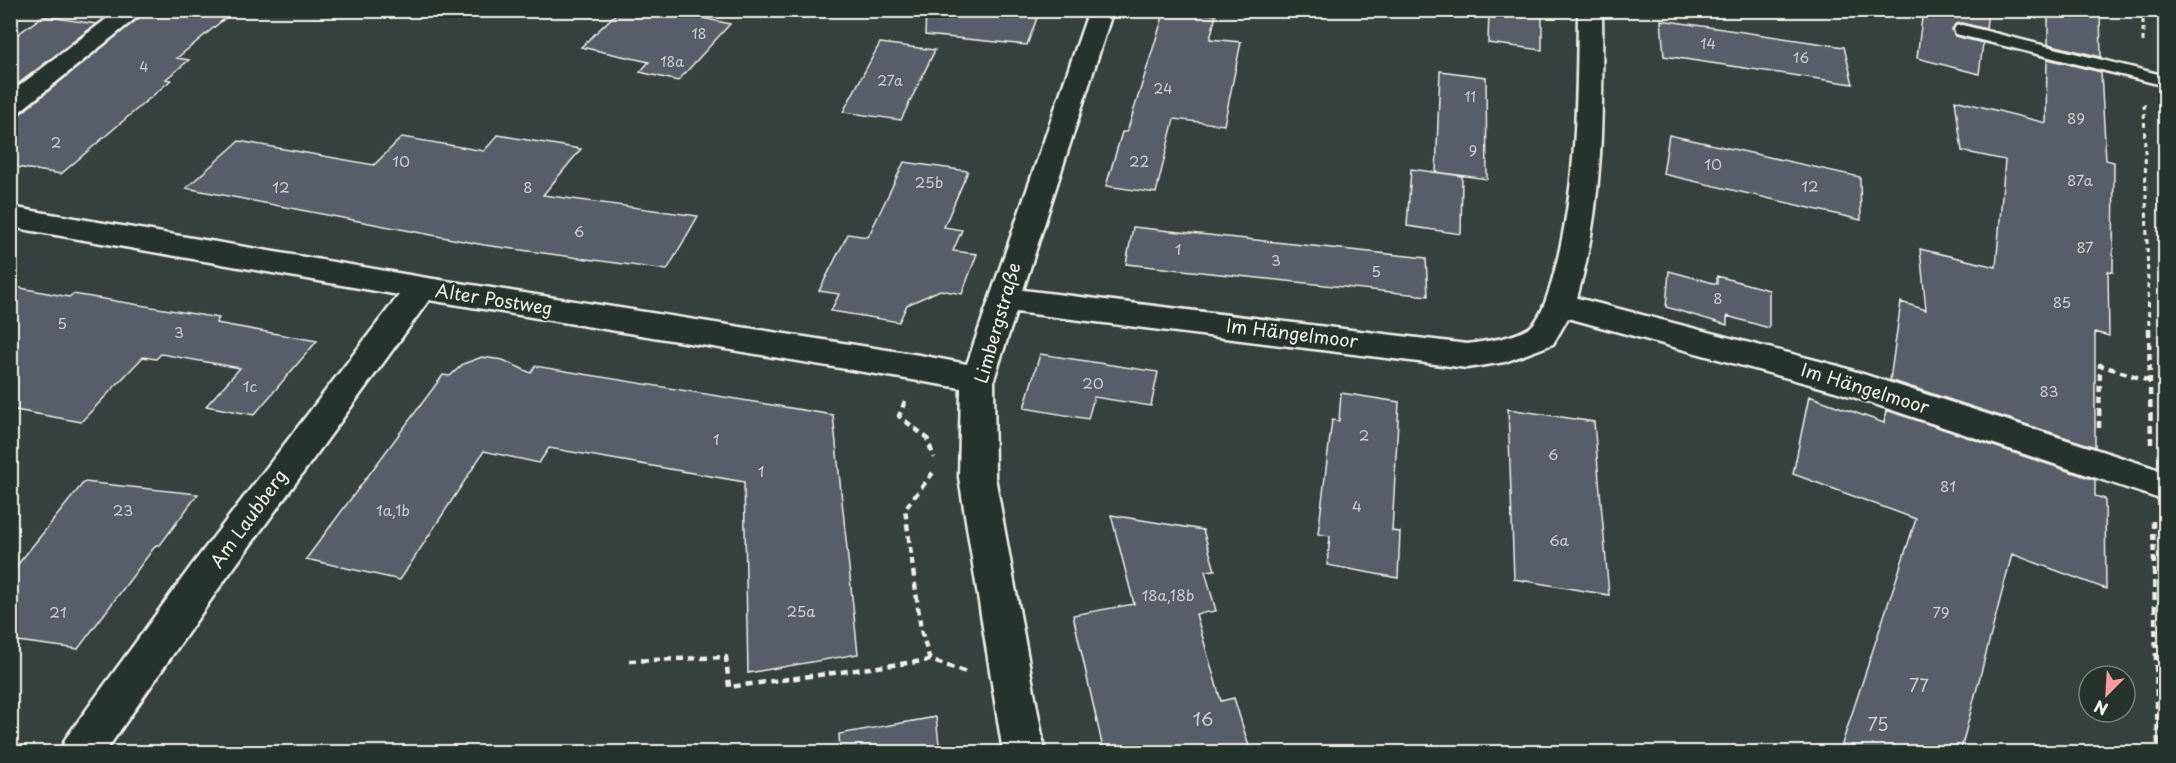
<svg xmlns="http://www.w3.org/2000/svg" width="2176" height="763" font-family="'Playpen Sans',sans-serif">
  <style>
    .building { fill: #585d6a; stroke: #f4f1e8; stroke-width: 1.5 }
    .lines { fill: none; stroke-linecap: round; stroke-linejoin: round }
    .lane-casing { stroke: #f4f1e8; stroke-width: 5 }
    .street-casing { stroke: #f4f1e8; stroke-width: 5 }
    .path-far1 { stroke: #f4f1e8; stroke-width: 3; stroke-dasharray: 5 4; stroke-linecap: butt }
    .path { stroke: #f4f1e8; stroke-width: 4.5; stroke-dasharray: 7 5; stroke-linecap: butt }
    .lane { fill: #26332d; fill-rule: evenodd }
    .street { fill: #26332d; fill-rule: evenodd }
    .labels { text-anchor: middle; stroke-width: 4.5; stroke-linejoin: round; paint-order: stroke }
    .far-number-label { font-size: 14px; fill: #cdccc8 }
    .number-label { font-size: 15px; fill: #cdccc8 }
    .street-label { font-size: 18px; fill: #f4f1e8; stroke: #26332d }
    .near-number-label { font-size: 18px; fill: #cdccc8 }
  </style>
  <rect width="100%" height="100%" fill="#35403f"/>
  <filter id="ink" filterUnits="userSpaceOnUse"><feTurbulence type="fractalNoise" baseFrequency=".0167" numOctaves="2"/><feDisplacementMap in="SourceGraphic" scale="12" xChannelSelector="R" yChannelSelector="G"/><feConvolveMatrix kernelMatrix="1 2 1 2 8 2 1 2 1" color-interpolation-filters="sRGB"/></filter>
  <g filter="url(#ink)">
    <path class="building" d="M 148,10 L 235,10 L 177,58 L 189,60 L 166,79 L 171,80 L 61,174 L 10,166 L 10,116 L 20,114 Z
      M 620,10 L 666,10 L 730,24 L 678,81 L 640,72 L 649,62 L 581,47 Z
      M 926,10 L 1040,10 L 1027,45 L 925,35 Z
      M 1165,10 L 1216,15 L 1210,39 L 1241,42 L 1224,125 L 1174,119 L 1156,193 L 1106,186 L 1122,132 L 1127,132 Z
      M 1489,10 L 1542,10 L 1542,50 L 1488,43 Z
      M 1923,10 L 1988,10 L 1986,29 L 1962,23 L 1956,24 L 1952,29 L 1955,36 L 1983,43 L 1979,74 L 1917,58 Z
      M 2048,10 L 2100,10 L 2101,57 L 2048,44 Z
      M 43,16 L 96,24 L 10,90 L 10,40 Z
      M 1661,20 L 1844,47 L 1853,84 L 1664,56 Z
      M 880,43 L 935,50 L 901,120 L 843,112 Z
      M 2047,59 L 2101,72 L 2106,160 L 2114,162 L 2113,272 L 2108,271 L 2109,336 L 2095,332 L 2095,447 L 1890,380 L 1901,302 L 1926,310 L 1920,249 L 1996,267 L 2005,160 L 1962,151 L 1955,100 L 2046,123 Z
      M 1440,71 L 1486,77 L 1487,179 L 1436,172 Z
      M 498,135 L 581,149 L 543,195 L 698,216 L 667,270 L 484,245 L 186,188 L 239,141 L 374,165 L 402,137 L 484,151 Z
      M 1669,135 L 1860,177 L 1861,220 L 1663,174 Z
      M 904,162 L 968,171 L 944,227 L 962,230 L 953,251 L 977,254 L 962,294 L 940,290 L 907,305 L 899,322 L 831,311 L 839,294 L 819,291 L 848,234 L 868,237 Z
      M 1411,169 L 1462,176 L 1461,234 L 1407,226 Z
      M 1133,227 L 1426,258 L 1428,296 L 1126,264 Z
      M 1669,271 L 1717,284 L 1717,276 L 1769,290 L 1769,328 L 1727,316 L 1727,325 L 1666,307 Z
      M 10,286 L 69,297 L 73,294 L 219,318 L 216,323 L 317,341 L 254,415 L 206,406 L 240,368 L 161,354 L 156,359 L 143,357 L 81,422 L 10,409 Z
      M 1040,354 L 1158,372 L 1151,406 L 1094,397 L 1088,419 L 1024,408 Z
      M 482,357 L 503,360 L 531,373 L 535,366 L 833,415 L 858,654 L 748,673 L 744,482 L 549,448 L 539,463 L 484,451 L 400,580 L 306,559 L 443,375 L 450,376 L 463,364 Z
      M 1341,393 L 1399,402 L 1392,531 L 1400,532 L 1398,578 L 1327,565 L 1330,536 L 1318,534 L 1332,420 L 1339,421 Z
      M 1809,396 L 1884,423 L 1886,410 L 2095,480 L 2095,496 L 2105,499 L 2106,589 L 2012,554 L 1960,753 L 1839,753 L 1916,519 L 1793,474 Z
      M 1508,409 L 1594,422 L 1609,595 L 1514,579 Z
      M 84,482 L 198,494 L 160,545 L 156,545 L 78,649 L 10,640 L 10,574 Z
      M 1111,515 L 1203,530 L 1215,570 L 1205,571 L 1216,611 L 1196,614 L 1221,701 L 1234,698 L 1251,753 L 1104,753 L 1073,615 L 1134,604 Z
      M 936,717 L 940,753 L 840,753 L 839,734 Z"/>
    <g class="lines">
      <g class="lane-casing">
        <path id="lane" d="M 1962,25 L 2166,76 L 2166,86 L 1956,34 L 1954,30 L 1956,26 Z"/>
      </g>
      <g class="street-casing">
        <path id="street" d="M 118,10 L 146,10 L 19,112 L 10,114 L 10,93 Z
          M 1089,10 L 1113,10 L 1023,290 L 1467,344 C 1487,341 1511,339 1529,328 C 1540,321 1546,300 1550,288 C 1577,198 1577,104 1578,10 L 1602,10 C 1603,108 1604,204 1577,298 L 1838,366 L 2166,472 L 2166,501 L 1835,391 L 1568,318 L 1553,344 L 1505,362 L 1467,368 L 1016,312 L 994,379 L 995,477 L 1045,752 L 1003,752 L 959,477 L 961,388 L 429,300 L 219,588 L 105,752 L 60,752 L 66,738 L 192,565 L 399,295 L 10,227 L 10,207 L 421,277 L 919,355 L 967,364 Z"/>
      </g>
      <path class="path-far1" d="M 2143,10 L 2143,46
        M 2144,104 L 2149,330"/>
      <path class="path" d="M 2149,329 L 2151,445
        M 905,401 L 899,416 L 927,438 L 934,458
        M 2099,428 L 2100,365 L 2149,381
        M 2153,521 L 2158,752
        M 930,660 L 921,630 L 905,509 L 935,470
        M 629,661 L 726,657 L 729,687 L 930,660 L 966,672"/>
      <use href="#lane" class="lane"/>
      <use href="#street" class="street"/>
    </g>
  </g>
  <g class="labels">
    <g class="far-number-label">
      <text x="699" y="39">18</text>
      <text x="1708" y="49">14</text>
      <text x="1801" y="63">16</text>
      <text x="672" y="67">18a</text>
      <text x="144" y="72">4</text>
      <text x="890" y="86">27a</text>
      <text x="1163" y="94">24</text>
      <text x="1470" y="102">11</text>
    </g>
    <g class="number-label">
      <text x="2076" y="124">89</text>
      <text x="56" y="148">2</text>
      <text x="1473" y="156">9</text>
      <text x="401" y="167">10</text>
      <text x="1139" y="167">22</text>
      <text x="1713" y="170">10</text>
      <text x="2080" y="186">87a</text>
      <text x="929" y="188">25b</text>
      <text x="1810" y="192">12</text>
      <text x="281" y="193">12</text>
      <text x="528" y="193">8</text>
      <text x="579" y="237">6</text>
      <text x="2085" y="253">87</text>
      <text x="1178" y="255">1</text>
      <text x="1276" y="266">3</text>
      <text x="1376" y="277">5</text>
      <text x="1718" y="304">8</text>
      <text x="2062" y="308">85</text>
      <text x="62" y="329">5</text>
      <text x="179" y="338">3</text>
      <text x="1093" y="389">20</text>
      <text x="250" y="392">1c</text>
      <text x="2049" y="397">83</text>
      <text x="1364" y="441">2</text>
      <text x="716" y="445">1</text>
      <text x="1553" y="460">6</text>
      <text x="761" y="477">1</text>
      <text x="1948" y="492">81</text>
      <text x="1357" y="512">4</text>
      <text x="123" y="516">23</text>
      <text x="393" y="516">1a,1b</text>
      <text x="1559" y="546">6a</text>
      <text x="1168" y="601">18a,18b</text>
      <text x="801" y="617">25a</text>
      <text x="58" y="618">21</text>
      <text x="1941" y="618">79</text>
    </g>
    <g class="street-label">
      <text transform="translate(494 300) rotate(9)" y="6">Alter Postweg</text>
      <text transform="translate(998 323) rotate(-74)" y="6">Limbergstraße</text>
      <text transform="translate(1292 334) rotate(7)" y="6">Im Hängelmoor</text>
      <text transform="translate(1865 389) rotate(17)" y="6">Im Hängelmoor</text>
      <text transform="translate(249 519) rotate(-54)" y="6">Am Laubberg</text>
    </g>
    <g class="near-number-label">
      <text x="1919" y="692">77</text>
      <text x="1203" y="726">16</text>
      <text x="1878" y="731">75</text>
    </g>
  </g>
  <rect width="2176" height="763" fill="none" stroke="#26332d" stroke-width="36"/>
  <rect x="18" y="18" width="2140" height="727" fill="none" stroke="#f4f1e8" stroke-width="2" filter="url(#ink)"/>
  <g transform="translate(2107 694) rotate(204)"><circle r="28" fill="#26332d" stroke="#787f78" stroke-width="1.5"/>
  <path d="M0-4.5L10 22L0 15L-10 22Z" fill="#ff9aa2"/>
  <text y="-9" font-size="16" font-weight="bold" text-anchor="middle" fill="#f4f1e8">N</text>
  </g>
</svg>
